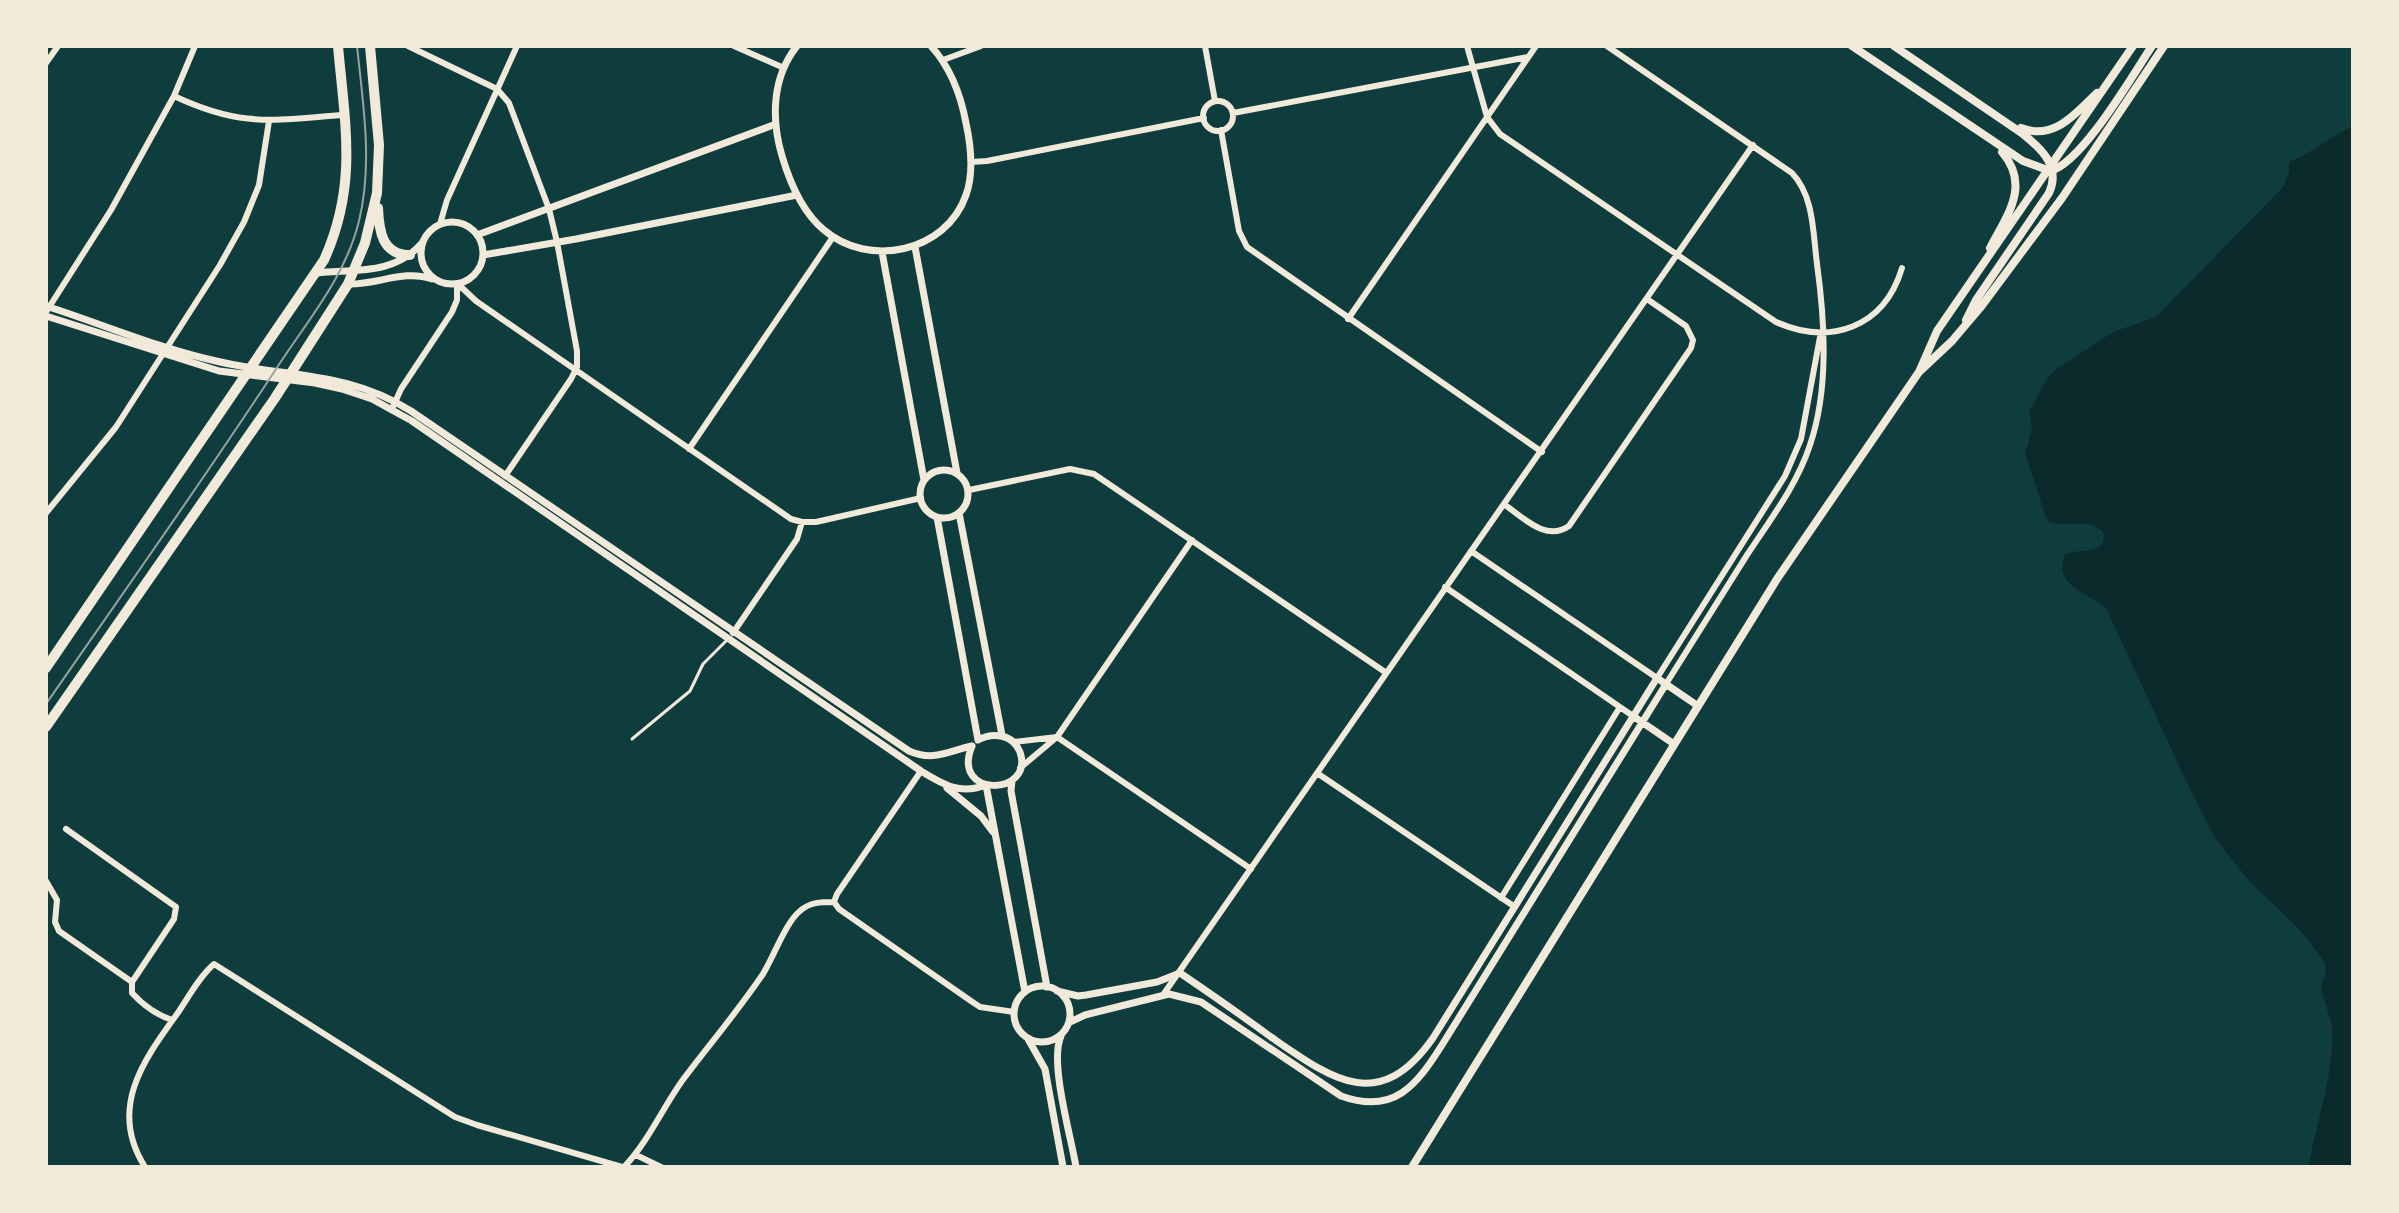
<svg xmlns="http://www.w3.org/2000/svg" width="2399" height="1213" font-family="Spectral,serif">
  <style>
    .water { fill: #0a2a2b }
    .lines { fill: none; stroke-linecap: round; stroke-linejoin: round }
    .service { stroke: #f1e9da; stroke-width: 3 }
    .minor { stroke: #f1e9da; stroke-width: 6 }
    .tertiary { stroke: #f1e9da; stroke-width: 7 }
    .secondary { stroke: #f1e9da; stroke-width: 8 }
    .trunk { stroke: #f1e9da; stroke-width: 10 }
    .tram { stroke: #97a49c; stroke-width: 2 }
  </style>
  <rect width="100%" height="100%" fill="#0f3d3e"/>
  <path class="water" d="M 2353,126 L 2353,1167 L 2308,1167 C 2316,1127 2335,1068 2332,1029 C 2330,1013 2323,1001 2321,986 L 2325,976 L 2325,964 L 2318,953 L 2298,928 L 2250,882 L 2215,838 L 2187,783 L 2107,610 C 2092,593 2051,588 2065,554 C 2080,548 2108,556 2103,532 C 2088,517 2064,528 2047,521 L 2025,453 L 2032,430 L 2029,412 L 2047,379 L 2055,370 L 2113,332 L 2156,317 L 2284,186 L 2289,172 L 2289,162 C 2312,153 2330,137 2353,126 Z"/>
  <g class="lines">
    <path class="service" d="M 632,739 L 690,691 L 703,664 L 728,639"/>
    <path class="minor" d="M 408,46 L 497,89 L 509,103 L 549,209 L 557,242 L 577,351 L 577,367 L 571,379 L 505,476
      M 734,46 L 784,68
      M 1205,46 L 1215,101
      M 1467,46 L 1487,117 L 1500,134 L 1776,322 C 1830,346 1884,328 1902,268
      M 1607,46 L 1792,173 C 1814,196 1813,233 1817,264 C 1825,322 1829,389 1810,445 C 1797,485 1770,520 1747,555 C 1720,598 1693,641 1666,684
      M 943,60 L 981,46
      M 46,63 L 58,46
      M 174,96 C 242,128 272,120 344,115
      M1203 116a15 15 0 1 1 30 0a15 15 0 1 1-30 0Z
      M 1233,113 L 1528,57
      M 1221,130 L 1239,231 L 1247,247 L 1542,452
      M 971,162 L 987,161 L 1204,118
      M 440,224 L 447,200 L 517,46
      M 458,284 L 476,301 L 791,519 L 802,522 L 816,522 L 921,498
      M 46,312 L 111,210 L 174,96 L 195,46
      M 1348,319 L 1536,46
      M 392,409 L 401,389 L 452,312 L 457,300 L 457,284
      M 689,449 L 833,237
      M 969,490 L 1070,469 L 1094,474 L 1385,672
      M 1505,505 C 1524,518 1546,542 1569,526 L 1691,348 L 1693,340 L 1686,326 L 1647,299
      M 46,513 L 116,427 L 220,265 L 244,222 L 259,185 L 269,121
      M 1471,551 L 1657,678 L 1785,476 L 1801,439 L 1820,337
      M 1445,587 L 1633,716
      M 733,633 L 797,539 L 802,522
      M 1057,737 L 1251,869
      M 1013,742 L 1057,737
      M 1020,768 L 1057,737 L 1192,540
      M 921,771 L 837,894 L 834,902 L 839,909 L 971,1001 L 980,1007 L 1014,1012
      M 1317,773 L 1515,907
      M 66,829 L 176,907 L 174,919 L 132,982 L 132,993 C 143,1005 157,1015 172,1020
      M 46,881 L 57,900 L 55,922 L 59,931 L 132,982
      M 1501,898 L 1620,707
      M 1163,995 L 1753,145
      M 636,1155 L 661,1167
      M 145,1167 C 108,1109 143,1061 177,1014 C 188,998 199,977 214,964 L 455,1117 L 477,1125 L 622,1167
      M 624,1167 C 648,1142 662,1109 682,1081 C 709,1045 738,1011 763,974 C 774,956 786,922 800,911 C 810,902 821,902 834,902"/>
    <path class="tertiary" d="M 797,46 C 772,77 771,119 782,156 C 790,183 802,212 824,230 C 868,268 946,253 966,195 C 974,173 971,146 966,123 C 961,96 950,67 931,46
      M421 253a31 31 0 1 1 62 0a31 31 0 1 1-62 0Z
      M 477,235 L 776,124
      M 915,247 L 957,473
      M 882,252 L 924,480
      M 483,255 L 576,239 L 797,195
      M 317,273 C 354,269 394,275 421,244
      M 348,284 C 377,285 404,269 432,279
      M 46,306 C 102,324 158,348 216,361 C 287,378 345,370 411,411 L 909,751 C 934,762 948,751 972,746
      M 46,316 L 219,371 L 315,383 L 342,389 L 372,399 L 412,421 L 921,771 C 944,785 960,795 986,785
      M920 494a24 24 0 1 1 48 0a24 24 0 1 1-48 0Z
      M 959,513 L 1002,735
      M 937,517 L 978,740 C 993,732 1013,734 1020,752 C 1035,796 950,799 972,746
      M 1633,716 L 1674,744
      M 1012,781 L 1011,791 L 1047,987
      M 986,785 L 1025,992
      M 947,788 L 981,816 L 993,832
      M1014 1014a28 28 0 1 1 56 0a28 28 0 1 1-56 0Z
      M 1057,991 L 1078,996 L 1086,995 L 1157,982 L 1180,973 C 1211,994 1241,1015 1271,1037 C 1332,1079 1379,1115 1433,1038 L 1657,678 L 1698,706
      M 1070,1022 L 1085,1015 L 1169,994 L 1201,1002 L 1341,1096 C 1394,1115 1416,1086 1442,1045 L 1666,684
      M 1061,1036 C 1049,1062 1071,1136 1076,1167
      M 1028,1039 L 1045,1069 L 1063,1167"/>
    <path class="secondary" d="M 1852,46 L 2023,161 L 2050,171 C 2082,163 2132,76 2152,46
      M 1894,46 L 2023,134 C 2042,149 2061,167 2049,193 L 1976,300 L 1966,320
      M 2021,128 C 2054,141 2075,114 2097,93
      M 1990,248 C 2007,215 2031,186 2002,152
      M 1919,372 L 1937,331 L 2133,46
      M 1412,1167 L 1777,579 L 1919,372 L 1952,341 L 1980,308 L 2062,198 L 2164,46"/>
    <path class="trunk" d="M 378,208 C 379,231 382,255 410,255
      M 46,668 L 324,260 C 358,185 345,125 338,46
      M 46,727 L 275,398 L 348,284 L 365,243 L 377,193 L 379,145 L 370,46"/>
    <path class="tram" d="M 46,704 C 123,593 202,482 276,369 C 307,321 345,278 359,221 C 373,163 363,104 357,46"/>
  </g>
  <rect width="2399" height="1213" fill="none" stroke="#f1e9da" stroke-width="96"/>
</svg>
